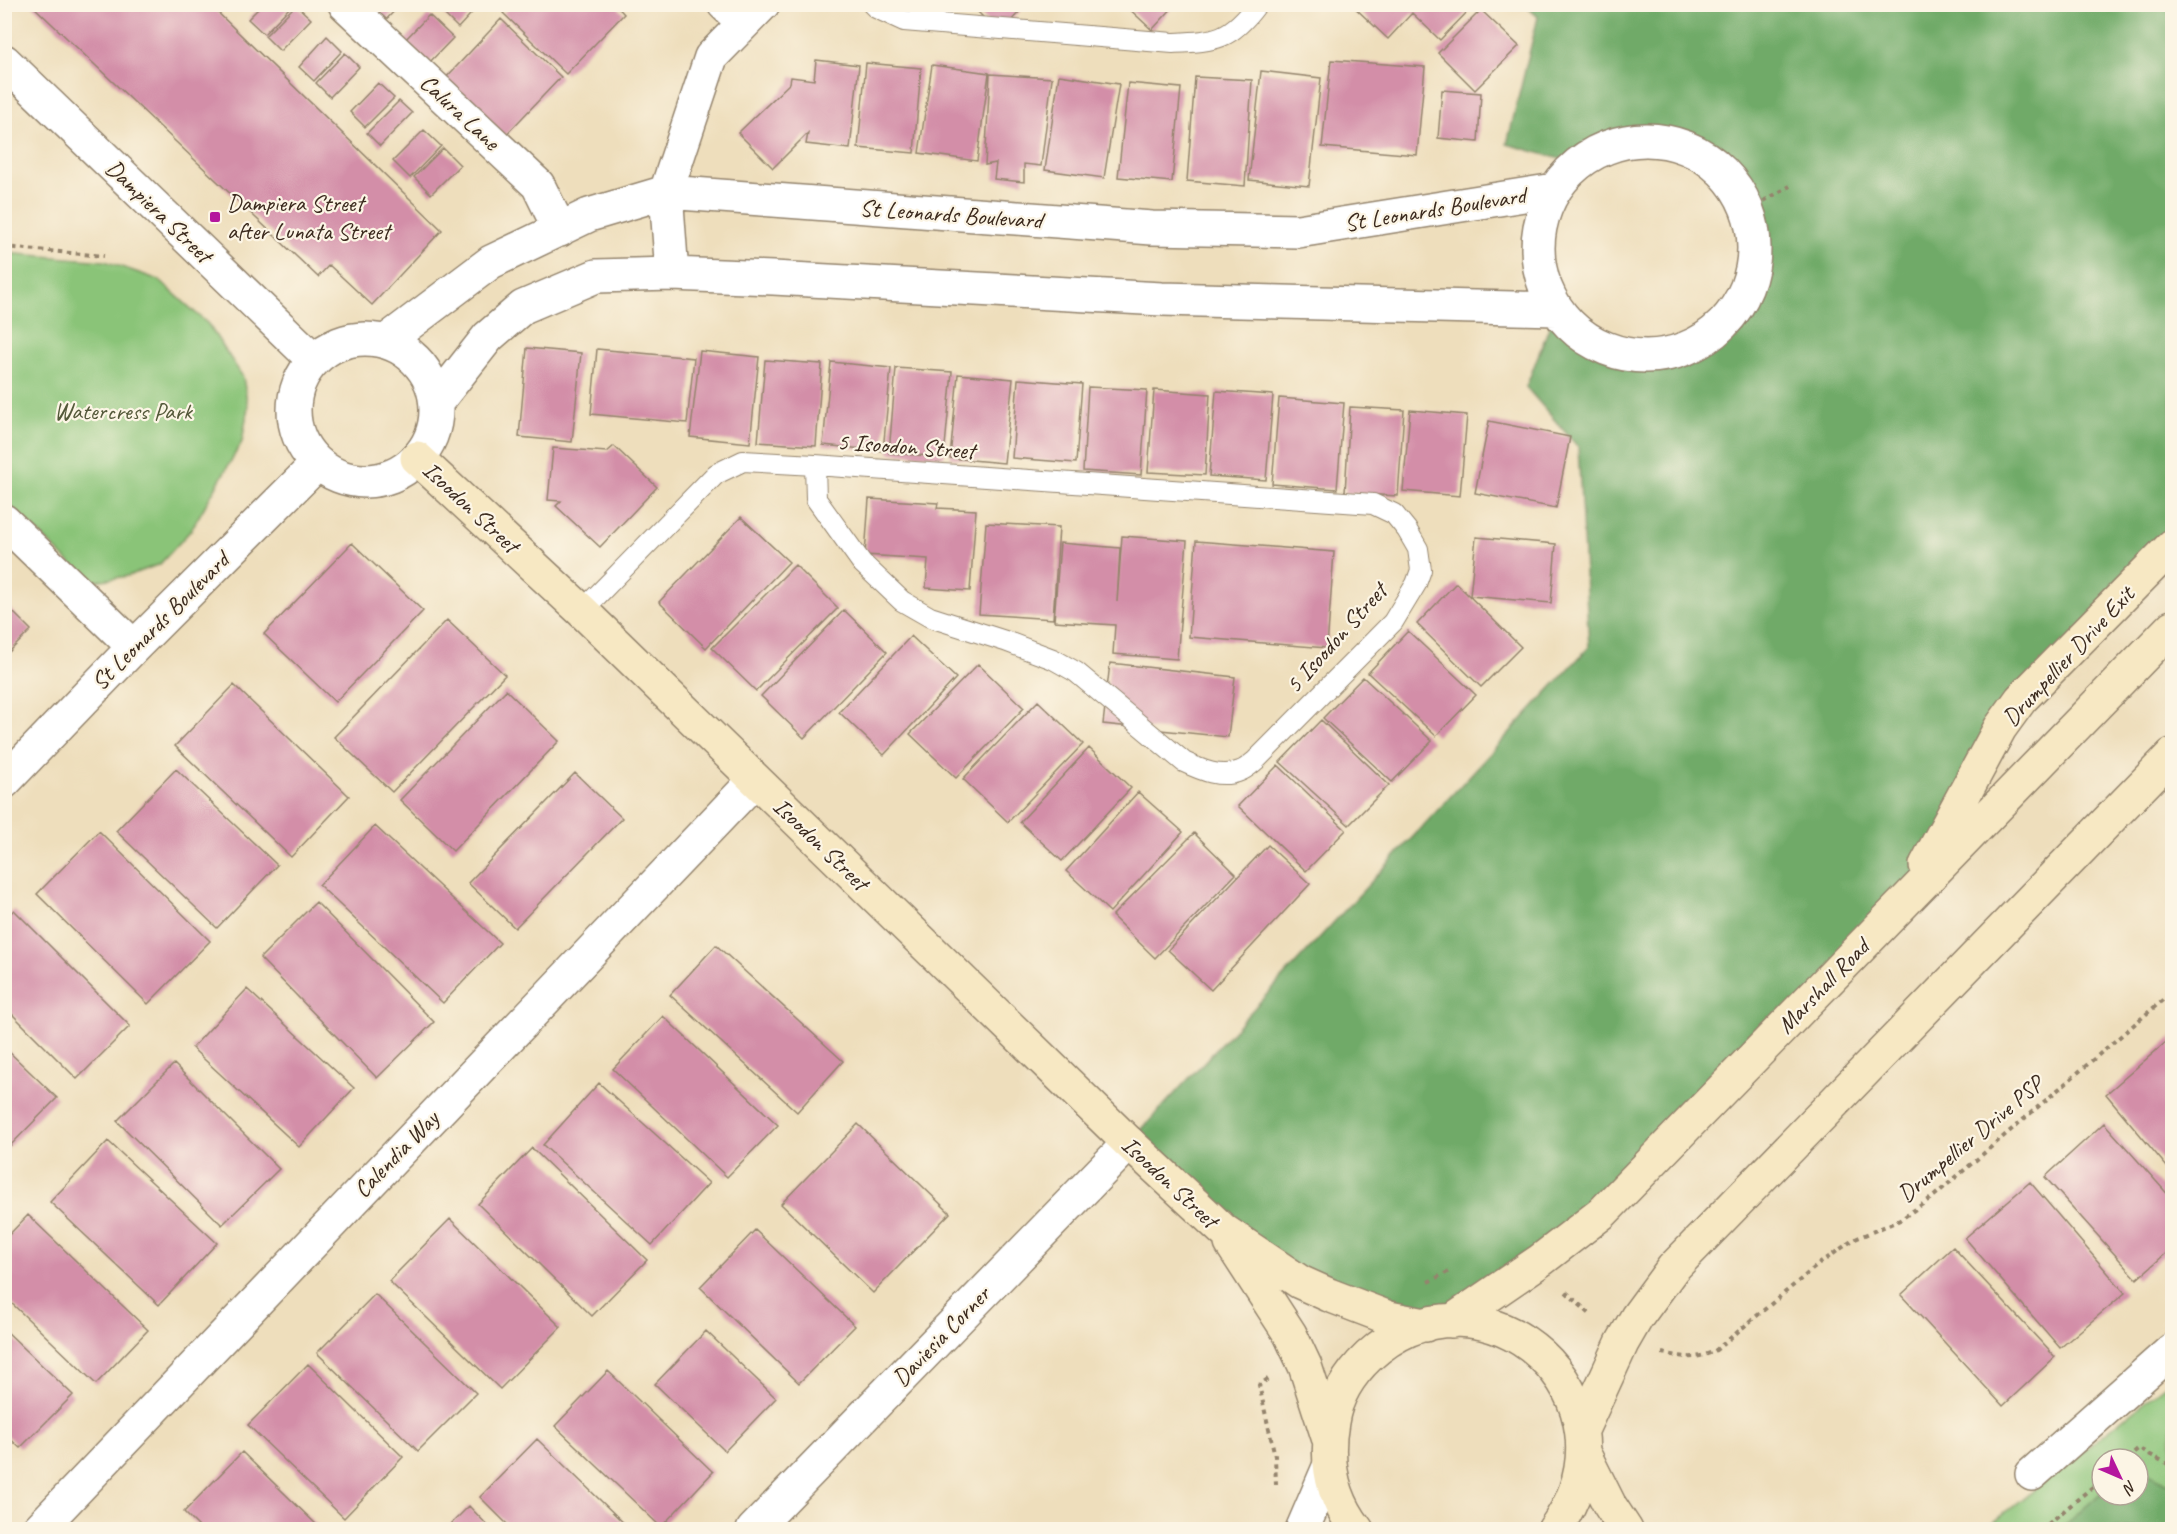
<svg xmlns="http://www.w3.org/2000/svg" width="2177" height="1534" font-family="Caveat,sans-serif">
  <style>
    .green { fill: #8ac478; stroke: #62774b; stroke-width: 1.5; fill-rule: evenodd }
    .forest { fill: #6faa68; stroke: #556a43; stroke-width: 1.5 }
    .building { fill: #d38ea8 }
    .lines { fill: none; stroke-linecap: round; stroke-linejoin: round }
    .lane-casing { stroke: #94846d; stroke-width: 22 }
    .street-casing { stroke: #94846d; stroke-width: 36 }
    .secondary-casing { stroke: #94846d; stroke-width: 36 }
    .path { stroke: #94846d; stroke-width: 4; stroke-dasharray: 4.5 4.5; stroke-linecap: butt }
    .lane { stroke: #fff; stroke-width: 20 }
    .street { stroke: #fff; stroke-width: 33 }
    .secondary { stroke: #f7e8c3; stroke-width: 33 }
    .poi-dot { fill: #b5179e; stroke: #fcf5e5; stroke-width: 2 }
    .labels { text-anchor: middle; stroke-width: 4.5; stroke-linejoin: round; paint-order: stroke }
    .street-label { font-size: 24px; fill: #3b2a1e; stroke: #fcf5e5 }
    .poi-label { font-size: 24px; fill: #3b2a1e; stroke: #fcf5e5; text-anchor: start }
    .park-label { font-size: 24px; fill: #535839; stroke: #fcf5e5 }
  </style>
  <rect width="100%" height="100%" fill="#fcf5e5"/>
  <filter id="ink" filterUnits="userSpaceOnUse"><feTurbulence type="fractalNoise" baseFrequency=".0167" numOctaves="2"/><feDisplacementMap in="SourceGraphic" scale="12" xChannelSelector="R" yChannelSelector="G"/><feConvolveMatrix kernelMatrix="1 2 1 2 8 2 1 2 1" color-interpolation-filters="sRGB"/></filter>
  <filter id="wash" filterUnits="userSpaceOnUse"><feTurbulence type="fractalNoise" baseFrequency=".008" numOctaves="4" result="noise"/><feDisplacementMap in="SourceGraphic" scale="24" xChannelSelector="R" yChannelSelector="G"/><feGaussianBlur stdDeviation="1.35" result="paint"/><feColorMatrix in="noise" values="0 0 0 0 0 0 0 0 0 0 0 0 0 0 0 0 0 1.4 0 .05"/><feComposite in="paint" operator="in"/></filter>
  <g filter="url(#wash)">
    <rect width="100%" height="100%" fill="#eedebc"/>
    <path class="green" d="M 4,253 L 105,261 L 159,280 L 208,324 L 243,377 L 248,407 L 242,442 L 191,530 L 160,564 L 128,576 L 90,582 L 5,501 Z
      M 2168,1383 L 2172,1387 L 2172,1529 L 1984,1530 ZM 2102,1459 L 2138,1459 L 2138,1495 L 2102,1495 Z"/>
    <path class="forest" d="M 1525,5 L 2172,5 L 2172,546 L 2021,699 L 1906,901 L 1612,1204 L 1400,1334 L 1330,1295 L 1129,1143 L 1589,647 L 1578,447 L 1526,387 L 1556,309 L 1581,335 L 1613,351 L 1683,349 L 1713,332 L 1751,275 L 1759,187 L 1694,136 L 1646,139 L 1578,164 L 1507,144 L 1538,17 Z
      M 2138,1467 L 2165,1483 L 2172,1483 L 2172,1529 L 2061,1529 L 2102,1492 L 2102,1495 L 2138,1495 Z"/>
    <g id="blocks">
      <path class="building" d="M 31,4 L 209,4 L 442,230 L 372,305 L 329,265 L 318,277 Z
        M 263,4 L 293,4 L 264,34 L 248,19 Z
        M 358,4 L 401,4 L 380,26 Z
        M 434,4 L 480,4 L 458,28 Z
        M 512,4 L 615,4 L 624,14 L 566,74 L 503,13 Z
        M 970,4 L 1027,4 L 999,33 Z
        M 1124,4 L 1176,4 L 1152,30 Z
        M 1351,4 L 1475,4 L 1440,40 L 1412,13 L 1388,39 Z
        M 296,5 L 311,19 L 280,51 L 265,36 Z
        M 1481,10 L 1519,46 L 1475,90 L 1438,53 Z
        M 429,15 L 453,38 L 426,66 L 402,43 Z
        M 501,19 L 561,77 L 501,140 L 441,83 Z
        M 327,36 L 342,51 L 314,81 L 299,67 Z
        M 345,53 L 359,67 L 330,97 L 316,83 Z
        M 816,60 L 859,65 L 850,149 L 806,144 L 808,133 L 773,168 L 738,133 L 790,83 L 791,77 L 814,80 Z
        M 1331,60 L 1425,67 L 1417,155 L 1322,147 Z
        M 866,63 L 921,68 L 914,153 L 858,148 Z
        M 932,65 L 989,73 L 977,161 L 919,153 Z
        M 1261,71 L 1321,78 L 1309,186 L 1249,180 Z
        M 990,74 L 1052,78 L 1041,166 L 1024,164 L 1024,182 L 994,179 L 996,163 L 985,165 Z
        M 1059,75 L 1119,84 L 1104,178 L 1045,170 Z
        M 1195,77 L 1252,80 L 1245,186 L 1187,181 Z
        M 378,83 L 394,98 L 365,127 L 350,112 Z
        M 1128,83 L 1181,88 L 1172,182 L 1118,177 Z
        M 1442,90 L 1481,93 L 1478,142 L 1438,138 Z
        M 399,101 L 412,113 L 380,146 L 367,133 Z
        M 424,130 L 441,146 L 410,178 L 393,161 Z
        M 443,148 L 460,165 L 431,194 L 414,177 Z
        M 527,348 L 581,353 L 572,442 L 519,437 Z
        M 597,349 L 694,358 L 687,423 L 591,414 Z
        M 700,351 L 759,357 L 750,443 L 690,437 Z
        M 765,360 L 822,364 L 816,446 L 758,442 Z
        M 831,362 L 891,368 L 883,451 L 823,445 Z
        M 896,368 L 952,372 L 944,457 L 889,453 Z
        M 958,374 L 1013,379 L 1004,463 L 950,458 Z
        M 1018,379 L 1082,384 L 1076,463 L 1012,458 Z
        M 1088,387 L 1147,390 L 1141,475 L 1083,471 Z
        M 1154,390 L 1210,394 L 1205,475 L 1148,472 Z
        M 1216,391 L 1273,395 L 1266,480 L 1209,476 Z
        M 1279,398 L 1344,403 L 1337,489 L 1272,484 Z
        M 1350,407 L 1404,410 L 1398,496 L 1345,493 Z
        M 1410,410 L 1467,415 L 1460,496 L 1403,491 Z
        M 1489,421 L 1570,437 L 1556,508 L 1475,493 Z
        M 614,446 L 657,487 L 600,547 L 556,506 L 561,501 L 548,500 L 553,448 L 607,452 Z
        M 869,499 L 938,503 L 937,508 L 976,510 L 970,591 L 926,588 L 928,559 L 865,555 Z
        M 741,517 L 789,562 L 706,648 L 659,602 Z
        M 986,523 L 1059,527 L 1053,619 L 979,614 Z
        M 1122,536 L 1187,541 L 1177,659 L 1113,654 L 1115,625 L 1054,621 L 1060,543 L 1120,548 L 1117,602 Z
        M 1476,537 L 1556,544 L 1551,603 L 1470,596 Z
        M 1196,541 L 1334,552 L 1327,648 L 1189,637 Z
        M 352,543 L 423,611 L 335,702 L 264,634 Z
        M 795,565 L 838,608 L 756,691 L 712,648 Z
        M 1456,583 L 1521,647 L 1481,687 L 1417,624 Z
        M 4,603 L 31,630 L 4,657 Z
        M 844,610 L 887,652 L 804,738 L 761,696 Z
        M 447,620 L 505,675 L 392,792 L 334,737 Z
        M 1408,631 L 1476,695 L 1436,736 L 1368,673 Z
        M 911,636 L 956,678 L 884,755 L 839,712 Z
        M 1110,663 L 1235,677 L 1228,737 L 1103,724 Z
        M 978,664 L 1024,708 L 956,778 L 910,734 Z
        M 1363,677 L 1432,741 L 1392,782 L 1323,718 Z
        M 234,685 L 349,796 L 291,857 L 175,746 Z
        M 506,690 L 559,741 L 453,851 L 400,800 Z
        M 1038,701 L 1083,744 L 1008,822 L 963,779 Z
        M 1321,720 L 1389,785 L 1349,825 L 1280,762 Z
        M 1089,748 L 1131,788 L 1062,861 L 1020,822 Z
        M 1278,765 L 1346,830 L 1306,871 L 1238,806 Z
        M 176,769 L 277,865 L 217,928 L 116,831 Z
        M 575,773 L 622,818 L 515,928 L 468,883 Z
        M 1138,792 L 1183,832 L 1110,912 L 1066,871 Z
        M 375,826 L 500,943 L 443,1003 L 319,885 Z
        M 99,831 L 210,941 L 148,1004 L 37,894 Z
        M 1194,833 L 1236,874 L 1155,958 L 1112,916 Z
        M 1268,845 L 1310,884 L 1211,990 L 1168,950 Z
        M 316,902 L 434,1022 L 377,1078 L 260,958 Z
        M 14,910 L 130,1026 L 77,1079 L 4,1006 L 4,919 Z
        M 716,945 L 843,1061 L 797,1112 L 670,995 Z
        M 247,989 L 354,1088 L 299,1147 L 192,1048 Z
        M 663,1016 L 778,1125 L 727,1177 L 613,1069 Z
        M 2172,1037 L 2172,1173 L 2106,1094 Z
        M 4,1047 L 57,1098 L 4,1152 Z
        M 174,1064 L 279,1169 L 222,1225 L 117,1121 Z
        M 599,1083 L 709,1183 L 652,1245 L 543,1145 Z
        M 2104,1123 L 2172,1199 L 2172,1248 L 2137,1279 L 2045,1177 Z
        M 858,1124 L 950,1213 L 873,1293 L 781,1204 Z
        M 108,1141 L 217,1243 L 159,1305 L 50,1202 Z
        M 532,1148 L 647,1260 L 592,1316 L 478,1204 Z
        M 2030,1182 L 2125,1293 L 2060,1348 L 1965,1238 Z
        M 28,1215 L 148,1330 L 96,1384 L 4,1296 L 4,1240 Z
        M 450,1219 L 561,1327 L 500,1389 L 389,1281 Z
        M 755,1230 L 855,1326 L 799,1383 L 700,1287 Z
        M 1953,1247 L 2055,1357 L 2003,1406 L 1901,1295 Z
        M 375,1294 L 476,1393 L 418,1451 L 317,1353 Z
        M 4,1329 L 73,1395 L 20,1448 L 4,1433 Z
        M 706,1331 L 776,1398 L 725,1451 L 655,1384 Z
        M 308,1364 L 403,1457 L 344,1518 L 248,1425 Z
        M 608,1371 L 713,1472 L 661,1527 L 555,1426 Z
        M 537,1439 L 631,1530 L 513,1530 L 480,1497 Z
        M 242,1452 L 322,1530 L 202,1530 L 184,1512 Z
        M 469,1506 L 492,1530 L 445,1530 Z"/>
    </g>
  </g>
  <g filter="url(#ink)">
    <use href="#blocks" fill-opacity="0" stroke="#94846d" stroke-width="1.5"/>
    <g class="lines">
      <g class="lane-casing">
        <path id="lane" d="M 872,4 L 876,8 L 904,21 L 1173,43 C 1215,41 1230,41 1257,4
          M 582,611 L 716,474 L 743,461 L 815,465 L 1373,504 L 1394,514 L 1407,530 L 1418,549 L 1421,570 L 1416,584 L 1393,622 L 1256,760 C 1251,764 1246,769 1240,771 C 1221,779 1201,770 1184,762 L 1076,672 L 1053,659 L 1005,641 L 930,617 L 902,601 L 862,563 L 816,499 L 815,465"/>
      </g>
      <g class="street-casing">
        <path id="street" d="M 345,4 L 538,185 L 560,230
          M 724,4 L 744,23
          M 4,61 L 314,360
          M1538 248a108 108 0 1 1 216 0a108 108 0 1 1-216 0Z
          M 672,274 L 666,192 L 711,57 L 763,4
          M294 410a71 71 0 1 1 142 0a71 71 0 1 1-142 0Z
          M 385,342 L 491,262 L 589,215 L 666,192 L 1152,228 L 1298,231 L 1555,190
          M 436,403 L 488,337 L 523,307 L 596,276 L 672,274 L 773,278 L 1162,299 L 1556,309
          M 4,521 L 134,647
          M 4,782 L 134,647 L 318,463
          M 2032,1474 L 2172,1350
          M 38,1530 L 755,780
          M 753,1530 L 1129,1143
          M 1302,1530 L 1329,1467"/>
      </g>
      <g class="secondary-casing">
        <path id="secondary" d="M 417,458 L 582,611 L 1129,1143 L 1224,1231 L 1300,1282 L 1329,1295 L 1389,1318 L 1425,1325
          M 1926,865 L 2000,728 L 2021,699 L 2172,546
          M 1231,1243 L 1290,1334 L 1305,1366 L 1328,1437
          M 1452,1321 L 1541,1260 L 1602,1213 L 2172,627
          M 1582,1430 L 1622,1343 L 1637,1317 L 1673,1268 L 2172,755
          M 1584,1454 L 1609,1504 L 1626,1530
          M 1357,1530 C 1332,1498 1325,1461 1332,1422 C 1336,1396 1350,1374 1369,1356 C 1483,1251 1650,1398 1554,1530"/>
      </g>
      <path class="path" d="M 1748,210 L 1790,186
        M 4,247 L 104,256
        M 1428,1282 L 1448,1272
        M 1566,1292 L 1591,1315
        M 1662,1353 C 1683,1357 1696,1361 1716,1350 L 1819,1264 L 1853,1240 L 1900,1220 L 1934,1196 L 2172,992
        M 1268,1379 L 1259,1385 L 1275,1456 L 1276,1485
        M 2127,1459 L 2139,1449 L 2172,1466
        M 2041,1530 L 2102,1479"/>
      <use href="#lane" class="lane"/>
      <use href="#street" class="street"/>
      <use href="#secondary" class="secondary"/>
    </g>
  </g>
  <rect class="poi-dot" x="209" y="211" width="12" height="12" rx="3"/>
  <g class="labels">
    <g class="street-label">
      <text transform="translate(460 112) rotate(43)" y="8">Calura Lane</text>
      <text transform="translate(1435 209) rotate(-9)" y="8">St Leonards Boulevard</text>
      <text transform="translate(159 211) rotate(44)" y="8">Dampiera Street</text>
      <text transform="translate(951 214) rotate(4)" y="8">St Leonards Boulevard</text>
      <text transform="translate(906 446) rotate(4)" y="8">5 Isoodon Street</text>
      <text transform="translate(471 507) rotate(43)" y="8">Isoodon Street</text>
      <text transform="translate(160 621) rotate(-45)" y="8">St Leonards Boulevard</text>
      <text transform="translate(1336 638) rotate(-48)" y="8">5 Isoodon Street</text>
      <text transform="translate(2068 656) rotate(-47)" y="8">Drumpellier Drive Exit</text>
      <text transform="translate(821 844) rotate(44)" y="8">Isoodon Street</text>
      <text transform="translate(1823 986) rotate(-46)" y="8">Marshall Road</text>
      <text transform="translate(1970 1139) rotate(-40)" y="8">Drumpellier Drive PSP</text>
      <text transform="translate(396 1154) rotate(-46)" y="8">Calendia Way</text>
      <text transform="translate(1170 1182) rotate(43)" y="8">Isoodon Street</text>
      <text transform="translate(941 1336) rotate(-46)" y="8">Daviesia Corner</text>
    </g>
    <g class="poi-label">
      <text x="227" y="211">Dampiera Street<tspan x="227" dy="28">after Lunata Street</tspan></text>
    </g>
    <g class="park-label">
      <text x="123" y="419">Watercress Park</text>
    </g>
  </g>
  <rect width="2177" height="1534" fill="none" stroke="#fcf5e5" stroke-width="24"/>
  <g transform="translate(2120 1477) rotate(134)"><circle r="28" fill="#fcf5e5" stroke="#afa495" stroke-width="1.5"/>
  <path d="M0-4.5L10 22L0 15L-10 22Z" fill="#b5179e"/>
  <text y="-9" font-size="16" font-weight="bold" text-anchor="middle" fill="#3b2a1e">N</text>
  </g>
</svg>
